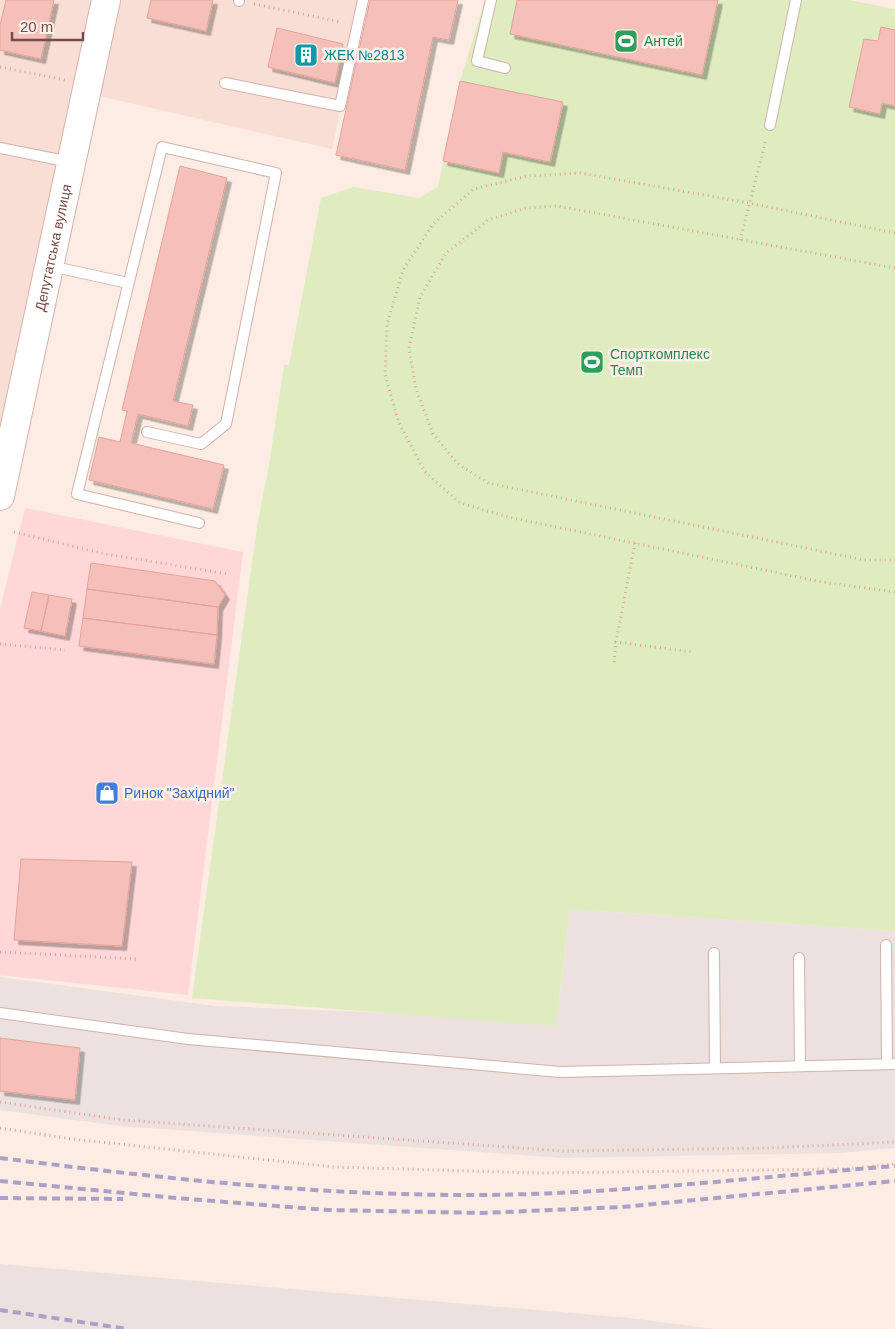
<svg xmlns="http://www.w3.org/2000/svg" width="895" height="1329" font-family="Arial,sans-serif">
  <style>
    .residential { fill: #f8ded4 }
    .commercial { fill: #fed7d6 }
    .industrial { fill: #ece1de }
    .green { fill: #deecc0 }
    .building { fill: #f4c0b9; stroke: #e8a198; filter: url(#shadow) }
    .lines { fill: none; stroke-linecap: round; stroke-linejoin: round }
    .lane-casing { stroke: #d1b2ab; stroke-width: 12 }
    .secondary-casing { stroke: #d8b2aa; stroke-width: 30 }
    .path { stroke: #d9a39c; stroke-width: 3; stroke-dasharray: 1 4; stroke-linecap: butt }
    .lane { stroke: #fff; stroke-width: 10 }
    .secondary { stroke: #fff; stroke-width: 28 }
    .rail { stroke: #aba1c7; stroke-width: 4; stroke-dasharray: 8 5; stroke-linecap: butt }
    .labels { text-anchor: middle; stroke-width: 5; stroke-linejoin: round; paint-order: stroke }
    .leisure-label { font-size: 14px; fill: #27864d; stroke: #fff1ea; text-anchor: start }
    .culture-label { font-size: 14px; fill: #0d838f; stroke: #fff1ea; text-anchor: start }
    .street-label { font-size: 14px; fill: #774b47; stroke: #fff1ea }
    .shop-label { font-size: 14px; fill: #366cbe; stroke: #fff1ea; text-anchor: start }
  </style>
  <defs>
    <filter id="shadow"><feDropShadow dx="4.5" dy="4.5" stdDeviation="0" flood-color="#0004"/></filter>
  </defs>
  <rect width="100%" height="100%" fill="#fdece3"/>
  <path class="residential" d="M 0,0 L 96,0 L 0,439 Z
    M 119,0 L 365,0 L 332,149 L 99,96 Z"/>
  <path class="commercial" d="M 25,508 L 243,552 L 188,995 L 0,975 L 0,610 Z"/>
  <path class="industrial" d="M 570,909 L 895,931 L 895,1148 L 839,1153 L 563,1158 L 120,1126 L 0,1110 L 0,977 L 215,1006 L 417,1014 L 556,1026 Z
    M 0,1264 L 630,1318 L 714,1329 L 0,1329 Z"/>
  <path class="green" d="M 485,0 L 849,0 L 895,9 L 895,931 L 570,909 L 556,1026 L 192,998 L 257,527 L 269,465 L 284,365 L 289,365 L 321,198 L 353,187 L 419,198 L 438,187 L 460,81 Z"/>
  <path class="building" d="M 6,0 L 54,0 L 41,59 L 0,50 L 0,25 Z
    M 151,0 L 213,0 L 206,31 L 147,18 Z
    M 370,0 L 458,0 L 449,40 L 433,37 L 405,170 L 336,155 Z
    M 517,0 L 718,0 L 702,75 L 510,34 Z
    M 881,27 L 895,30 L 895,106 L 882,103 L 880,114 L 849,107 L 864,39 L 878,41 Z
    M 277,28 L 343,44 L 335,83 L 268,67 Z
    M 460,81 L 563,102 L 550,162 L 503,152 L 499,173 L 443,161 Z
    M 180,166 L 227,178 L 173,401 L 193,405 L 188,426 L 138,414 L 131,443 L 224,465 L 213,509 L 89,480 L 99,437 L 120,442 L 127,411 L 122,410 Z
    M 91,563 L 215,581 L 225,595 L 218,607 L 87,589 Z
    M 87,589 L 218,607 L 217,635 L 83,618 Z
    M 32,592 L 49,595 L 41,631 L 24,628 Z
    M 49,595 L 72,599 L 65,636 L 41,631 Z
    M 83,618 L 217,635 L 214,664 L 79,646 Z
    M 21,859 L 132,862 L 122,946 L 14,940 Z
    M 0,1038 L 80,1048 L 75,1100 L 0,1091 Z"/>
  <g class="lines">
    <g class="lane-casing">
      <path id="lane" d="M 491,0 L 477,61 L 505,68
        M 239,1 L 239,0
        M 225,83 L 340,106 L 363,0
        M 770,125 L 796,0
        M 0,148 L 70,162
        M 50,266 L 128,283
        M 147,432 L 201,444 L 226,424 L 276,173 L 162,147 L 77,494 L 199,523
        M 886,945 L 887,1064
        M 714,953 L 715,1068
        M 799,958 L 800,1066
        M 0,1013 L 188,1039 L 560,1072 L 895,1064"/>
    </g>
    <g class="secondary-casing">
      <g id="secondary">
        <path id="s1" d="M 0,496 L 106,0"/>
      </g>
    </g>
    <path class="path" d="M 254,4 L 341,22
      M 0,67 L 65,80
      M 895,233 L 749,203 L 580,173 L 527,176 L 474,189 L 433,224 L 403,270 L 387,324 L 385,375 L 399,423 L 425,472 L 460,503 L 508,517 L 822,582 L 895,592
      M 740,240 L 766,140
      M 895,268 L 557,206 L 526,208 L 488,220 L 446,253 L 420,297 L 409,348 L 416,389 L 433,434 L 458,464 L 488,483 L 864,560 L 895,560
      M 14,532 L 105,554 L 228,574
      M 635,543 L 616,642 L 692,652
      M 0,644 L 65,650
      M 614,662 L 616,642
      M 0,952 L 136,959
      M 0,1102 L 123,1120 L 563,1151 L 768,1148 L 895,1142
      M 0,1128 L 72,1139 L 334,1167 L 538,1173 L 845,1169 L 895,1164"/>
    <use href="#lane" class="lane"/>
    <use href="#secondary" class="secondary"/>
    <path class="rail" d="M 0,1158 C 159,1178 320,1196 481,1195 C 619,1194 757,1177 895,1166
      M 0,1181 L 176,1198 L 327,1210 L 482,1213 L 622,1207 L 895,1181
      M 0,1198 L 123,1199
      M 0,1310 L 128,1329"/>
  </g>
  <defs>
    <g id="stadium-square" transform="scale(1.25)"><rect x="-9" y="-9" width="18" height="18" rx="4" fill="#2e9e5b" stroke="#fff1ea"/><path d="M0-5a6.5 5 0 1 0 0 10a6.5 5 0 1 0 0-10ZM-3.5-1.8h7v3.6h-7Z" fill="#fff"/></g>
    <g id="building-square" transform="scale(1.25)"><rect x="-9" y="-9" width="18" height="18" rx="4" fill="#0f9aa8" stroke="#fff1ea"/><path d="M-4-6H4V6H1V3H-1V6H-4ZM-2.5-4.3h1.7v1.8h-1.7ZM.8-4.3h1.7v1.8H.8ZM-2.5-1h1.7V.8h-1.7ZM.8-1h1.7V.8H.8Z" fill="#fff"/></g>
    <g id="shop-square" transform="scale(1.25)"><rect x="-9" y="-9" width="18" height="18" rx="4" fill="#3f7fe0" stroke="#fff1ea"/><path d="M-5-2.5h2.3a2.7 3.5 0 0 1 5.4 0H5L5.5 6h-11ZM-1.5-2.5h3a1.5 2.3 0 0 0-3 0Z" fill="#fff"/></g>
  </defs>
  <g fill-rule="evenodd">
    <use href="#stadium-square" x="626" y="41"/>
    <use href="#building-square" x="306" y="55"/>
    <use href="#stadium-square" x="592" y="362"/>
    <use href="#shop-square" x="107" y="793"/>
  </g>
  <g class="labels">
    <g class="leisure-label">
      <text x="644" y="46">Антей</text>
      <text x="610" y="359">Спорткомплекс<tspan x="610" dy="16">Темп</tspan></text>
    </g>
    <g class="culture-label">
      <text x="324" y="60">ЖЕК №2813</text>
    </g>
    <g class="street-label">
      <text dy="5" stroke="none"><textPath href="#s1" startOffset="254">Депутатська вулиця</textPath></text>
    </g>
    <g class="shop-label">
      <text x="124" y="798">Ринок "Західний"</text>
    </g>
  </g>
  <path d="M12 32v8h71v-8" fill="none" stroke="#774b47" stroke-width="2.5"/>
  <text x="20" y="32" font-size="15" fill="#774b47" stroke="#fff1ea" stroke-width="4" paint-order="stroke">20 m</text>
</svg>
